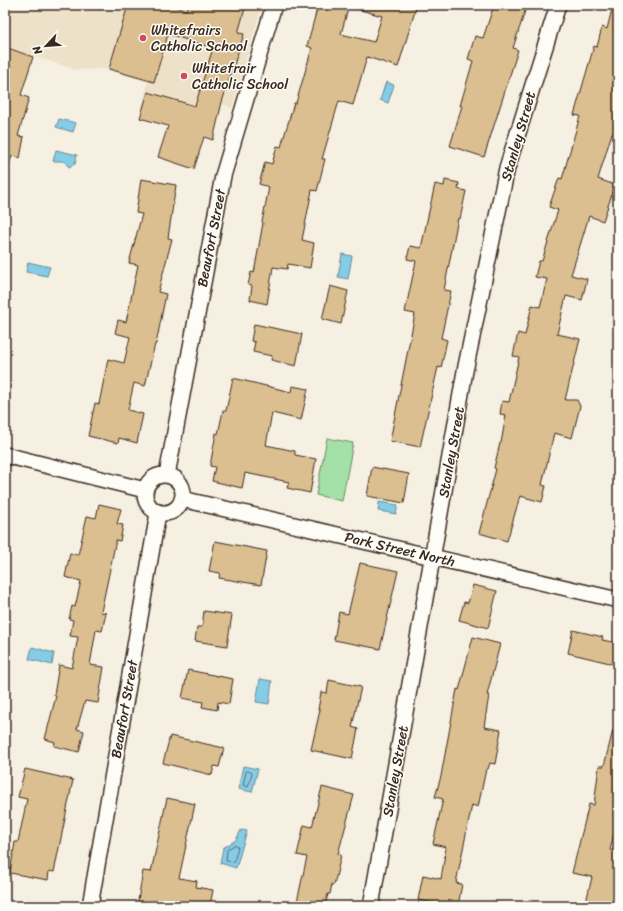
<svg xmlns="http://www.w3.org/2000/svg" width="623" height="911" font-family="Sriracha,sans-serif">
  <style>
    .built { fill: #eee1c9 }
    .green { fill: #a3e1a8; stroke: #6f8663 }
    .water { fill: #85cce7; stroke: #678b97 }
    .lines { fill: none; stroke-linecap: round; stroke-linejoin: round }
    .shore { stroke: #596b6e; stroke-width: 1 }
    .building { fill: #dbbf90; stroke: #3b2a1e }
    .minor-casing { stroke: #3b2a1e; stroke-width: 18 }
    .minor { stroke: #fdfcf7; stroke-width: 15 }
    .poi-dot { fill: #d1495b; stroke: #fdfcf7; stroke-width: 1.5 }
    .labels { text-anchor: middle; stroke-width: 3; stroke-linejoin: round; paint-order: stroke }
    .poi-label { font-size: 14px; fill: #3b2a1e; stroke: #fdfcf7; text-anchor: start }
    .street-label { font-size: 14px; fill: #3b2a1e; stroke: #fdfcf7 }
  </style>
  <rect width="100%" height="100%" fill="#f6f0e2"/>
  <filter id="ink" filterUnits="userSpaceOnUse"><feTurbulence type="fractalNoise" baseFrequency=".025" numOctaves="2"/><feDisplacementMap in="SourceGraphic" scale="8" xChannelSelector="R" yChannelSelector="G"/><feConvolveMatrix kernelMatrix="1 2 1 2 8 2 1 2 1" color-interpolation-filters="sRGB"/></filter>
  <g filter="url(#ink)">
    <path class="built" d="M 5,5 L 262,5 L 232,108 L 222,104 L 213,140 L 140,118 L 148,82 L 103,69 L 76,70 L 5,47 Z"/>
    <path class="green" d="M 327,438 L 353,443 L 342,501 L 316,495 Z"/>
    <path class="water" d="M 386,82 L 394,85 L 388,103 L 380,100 Z
      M 59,119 L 76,123 L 73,132 L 56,127 Z
      M 56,150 L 77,155 L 75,164 L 69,167 L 63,161 L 53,161 Z
      M 342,254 L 352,256 L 348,279 L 338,277 Z
      M 28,262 L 50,267 L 47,276 L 26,272 Z
      M 379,502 L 398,505 L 396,514 L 378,511 Z
      M 32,647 L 54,653 L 52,665 L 29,659 Z
      M 260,679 L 272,681 L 269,704 L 256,702 Z
      M 243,766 L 258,769 L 252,792 L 238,789 Z
      M 241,830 L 247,831 L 236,868 L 220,863 L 223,848 L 236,840 Z"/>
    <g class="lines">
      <path class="shore" d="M 248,771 L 252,773 L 248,787 L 243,785 L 246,772 Z
        M 235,845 L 238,847 L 234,862 L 226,861 L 227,850 Z"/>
    </g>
    <path class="building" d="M 128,5 L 169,5 L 187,10 L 188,5 L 246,5 L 238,33 L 244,34 L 222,102 L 213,140 L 204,137 L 194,169 L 158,157 L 168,126 L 140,118 L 148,92 L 195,106 L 213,48 L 168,34 L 154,82 L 109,69 Z
      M 318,5 L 349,5 L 341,34 L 374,42 L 382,16 L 357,9 L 357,5 L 405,5 L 416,8 L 398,67 L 367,57 L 353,105 L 339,101 L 322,159 L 325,159 L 317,191 L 312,190 L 302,240 L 314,243 L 310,268 L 288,264 L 287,269 L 273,267 L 267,304 L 250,300 L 252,286 L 248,285 L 251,272 L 254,273 L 263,223 L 262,222 L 269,187 L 259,184 L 265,162 L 272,164 L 277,146 L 281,147 L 294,103 L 296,103 L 312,48 L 307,46 Z
      M 494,5 L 527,5 L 513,48 L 518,50 L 484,157 L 450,146 L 462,106 L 460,106 L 473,61 L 468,59 L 475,36 L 483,38 Z
      M 613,5 L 618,5 L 618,134 L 612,133 L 598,179 L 615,185 L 603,221 L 589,216 L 571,275 L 587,279 L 582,300 L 566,296 L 557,334 L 580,339 L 565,400 L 577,400 L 580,406 L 572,438 L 554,433 L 542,485 L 546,486 L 542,502 L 520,496 L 507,541 L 479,533 L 496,469 L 494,468 L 500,443 L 501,443 L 506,415 L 500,414 L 502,401 L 509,402 L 519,357 L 513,356 L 518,333 L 525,335 L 532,305 L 540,307 L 547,279 L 535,277 L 539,261 L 542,261 L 558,210 L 549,207 L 559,178 L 562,179 L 580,116 L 574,115 L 594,46 L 597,47 L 602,27 L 607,29 Z
      M 5,47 L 33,57 L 21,95 L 29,98 L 18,136 L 24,137 L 20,158 L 12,156 L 8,168 L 5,167 Z
      M 141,179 L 176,185 L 168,238 L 172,239 L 158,292 L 166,294 L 156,344 L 155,344 L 145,386 L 134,383 L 128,410 L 143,414 L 137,443 L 119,438 L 118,443 L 88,436 L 95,403 L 99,404 L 108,359 L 124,363 L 130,337 L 115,333 L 118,320 L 126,322 L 138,265 L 129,263 L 142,214 L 136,213 Z
      M 445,180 L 459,183 L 458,189 L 466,191 L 460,219 L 458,218 L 444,290 L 451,291 L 441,338 L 447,340 L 441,368 L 438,367 L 420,447 L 390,441 L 415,314 L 405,312 L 416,261 L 407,259 L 410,246 L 421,248 L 435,184 L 444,186 Z
      M 330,286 L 348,291 L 341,324 L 322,319 Z
      M 254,324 L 302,334 L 296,366 L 271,360 L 272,356 L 253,352 L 255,342 L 251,341 Z
      M 233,378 L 291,392 L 292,386 L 308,389 L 301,420 L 272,413 L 266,445 L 295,451 L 295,455 L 316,459 L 310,493 L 287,488 L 289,482 L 245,473 L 242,488 L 212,481 L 215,467 L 210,466 L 216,433 L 218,434 L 223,411 L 226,411 Z
      M 372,467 L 409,474 L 404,503 L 367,496 Z
      M 99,504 L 121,509 L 117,524 L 123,525 L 120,541 L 116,540 L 101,612 L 106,613 L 102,631 L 96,630 L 90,665 L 104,667 L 98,703 L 85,701 L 77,729 L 84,731 L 79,752 L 54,746 L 55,742 L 45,739 L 56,696 L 54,695 L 59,665 L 72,668 L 78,637 L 70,636 L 73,620 L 69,619 L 72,606 L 75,607 L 81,581 L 65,577 L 70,553 L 78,555 L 87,516 L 96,518 Z
      M 215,541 L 267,551 L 261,585 L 219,578 L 220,573 L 209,571 Z
      M 360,563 L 398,571 L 380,649 L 334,640 L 339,612 L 348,614 Z
      M 473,585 L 497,591 L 488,628 L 459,620 L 464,602 L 468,603 Z
      M 204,611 L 232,615 L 227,646 L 195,641 L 197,627 L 202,627 Z
      M 573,630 L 603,637 L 602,640 L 618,643 L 618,665 L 568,653 Z
      M 473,637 L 500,644 L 487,695 L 489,695 L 484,727 L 501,730 L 495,764 L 490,763 L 488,769 L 486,769 L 478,807 L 472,805 L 456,883 L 462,884 L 458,906 L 448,906 L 418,900 L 423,875 L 441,879 L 446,847 L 433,844 L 443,799 L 435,797 L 441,776 L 457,689 L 459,690 Z
      M 188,670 L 233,679 L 229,704 L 218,702 L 217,710 L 202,707 L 203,702 L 182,698 Z
      M 329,680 L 361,687 L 352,727 L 358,729 L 352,759 L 311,750 L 320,710 L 318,710 L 321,692 L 327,693 Z
      M 613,730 L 618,731 L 618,818 L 610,850 L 618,851 L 618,906 L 585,906 L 592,877 L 572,873 L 589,804 L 594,805 L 599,766 L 604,766 Z
      M 170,736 L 224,748 L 219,767 L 214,766 L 212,775 L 163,763 Z
      M 25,769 L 73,780 L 54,872 L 49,871 L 48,880 L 10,873 L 15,842 L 18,842 L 27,799 L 18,797 Z
      M 322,787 L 354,795 L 338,854 L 341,855 L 336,877 L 334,885 L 332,884 L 330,894 L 328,894 L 325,906 L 296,906 L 307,857 L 297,855 L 304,825 L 312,827 Z
      M 167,798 L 195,804 L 179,878 L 197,881 L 196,887 L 213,890 L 210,906 L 137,906 L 143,871 L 151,872 Z"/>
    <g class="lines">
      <g class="minor-casing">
        <path id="minor" d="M 5,455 L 145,490
          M145 494a19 19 0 1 1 38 0a19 19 0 1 1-38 0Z
          M 167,475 L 223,176 L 274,5
          M 182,499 L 618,600
          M 90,906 L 158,513
          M 371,906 L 465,371 L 507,168 L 558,5"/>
      </g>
      <use href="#minor" class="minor"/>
    </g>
  </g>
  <g class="poi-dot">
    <circle cx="143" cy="38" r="4"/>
    <circle cx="184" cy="76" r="4"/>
  </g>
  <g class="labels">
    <g class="poi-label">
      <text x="151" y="35">Whitefrairs<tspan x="151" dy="16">Catholic School</tspan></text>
      <text x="192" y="73">Whitefrair<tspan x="192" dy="16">Catholic School</tspan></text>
    </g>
    <g class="street-label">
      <text transform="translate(518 136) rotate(-74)" y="5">Stanley Street</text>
      <text transform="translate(211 238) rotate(-79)" y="5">Beaufort Street</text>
      <text transform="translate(451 452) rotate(-80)" y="5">Stanley Street</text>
      <text transform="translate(400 549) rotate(13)" y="5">Park Street North</text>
      <text transform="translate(124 709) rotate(-80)" y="5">Beaufort Street</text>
      <text transform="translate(395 771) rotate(-80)" y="5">Stanley Street</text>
    </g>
  </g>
  <rect width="623" height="911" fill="none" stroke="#fdfcf7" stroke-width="20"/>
  <rect x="10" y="10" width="603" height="891" fill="none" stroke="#3b2a1e" stroke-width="1.5" filter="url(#ink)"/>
  <g transform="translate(46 46) rotate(244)" stroke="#fdfcf7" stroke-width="3" paint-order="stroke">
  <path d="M0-3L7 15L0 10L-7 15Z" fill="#3b2a1e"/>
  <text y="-6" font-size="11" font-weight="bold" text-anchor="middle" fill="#3b2a1e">N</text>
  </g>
</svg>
